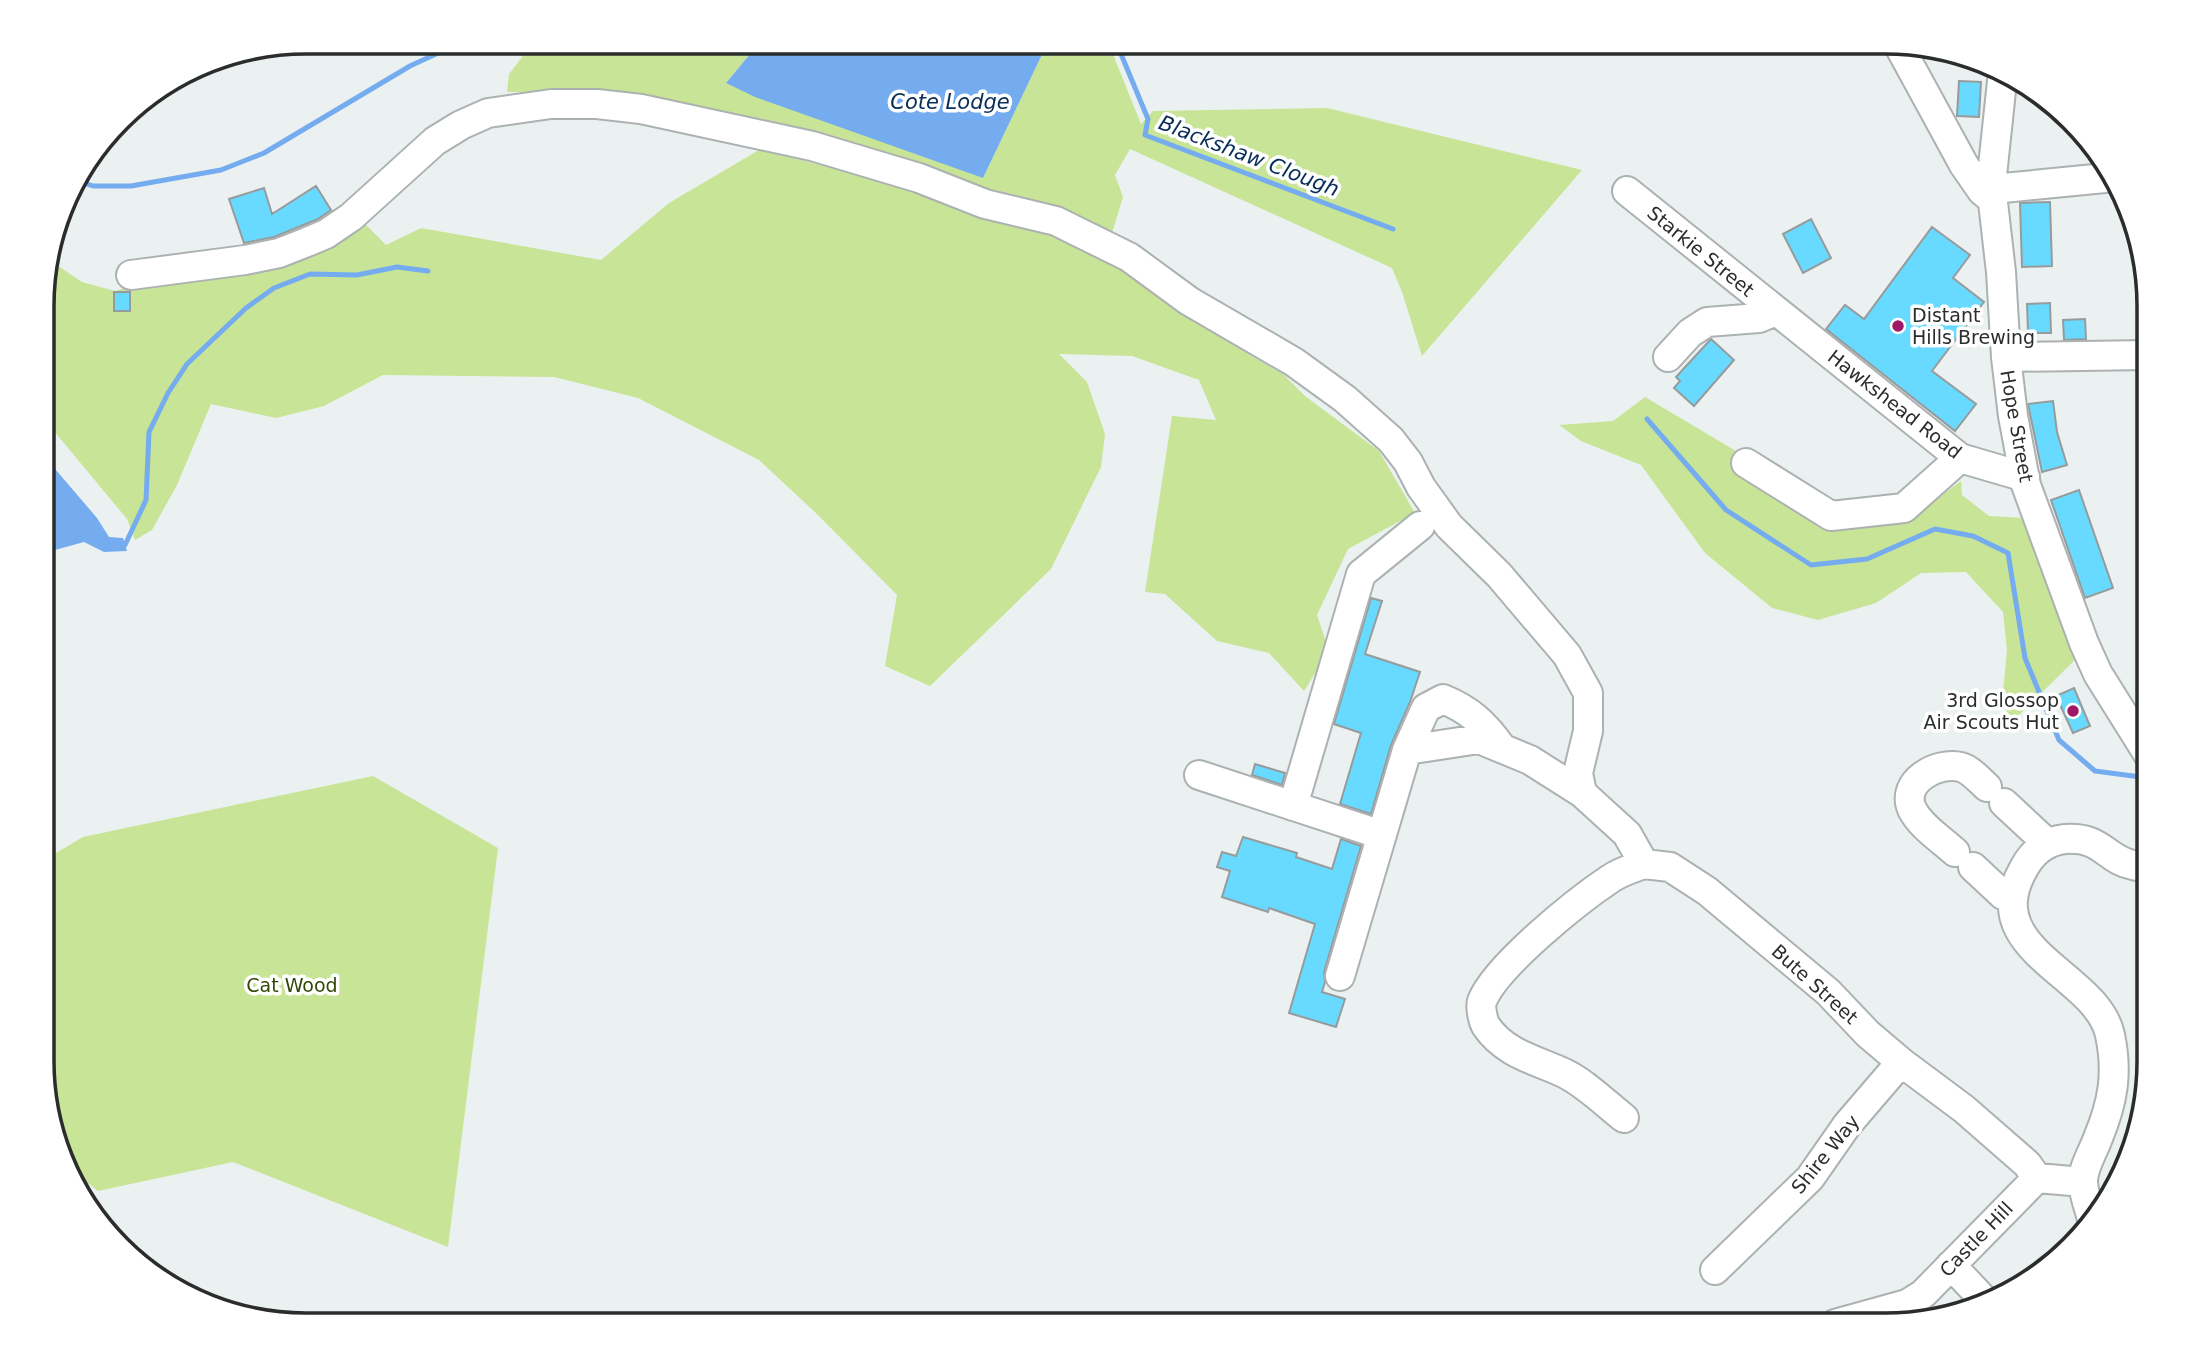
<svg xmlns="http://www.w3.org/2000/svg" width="2191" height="1367" font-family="'DejaVu Sans',sans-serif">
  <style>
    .green { fill: #c8e496 }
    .water { fill: #75acf0 }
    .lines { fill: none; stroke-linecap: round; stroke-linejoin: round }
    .stream { stroke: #75acf0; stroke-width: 5 }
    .building { fill: #68daff; stroke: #969b9c; stroke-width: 2 }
    .minor-casing { stroke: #acb1b1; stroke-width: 32 }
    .minor { stroke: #fff; stroke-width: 28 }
    .poi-dot { fill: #9f1867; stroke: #fff; stroke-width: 2.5 }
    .labels { text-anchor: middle; stroke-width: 7; stroke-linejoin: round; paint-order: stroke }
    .street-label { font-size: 19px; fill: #2a2d2c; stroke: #fff }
    .poi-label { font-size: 19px; fill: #2a2d2c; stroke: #fff; text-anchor: start }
    .park-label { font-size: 19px; fill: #354707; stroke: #fff }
    .water-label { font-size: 21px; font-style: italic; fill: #072e59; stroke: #fff }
    .rim { fill: none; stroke: #2a2d2c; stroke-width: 3.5 }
  </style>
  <rect width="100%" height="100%" fill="#ebf1f1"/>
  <path class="green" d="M 534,42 L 760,42 L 726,83 L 983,178 L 1048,42 L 1108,42 L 1141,124 L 1153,111 L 1327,108 L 1582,170 L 1422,356 L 1402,292 L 1392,268 L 1130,149 L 1115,175 L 1123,197 L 1112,233 L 1054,207 L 564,92 L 507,92 L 509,74 Z
    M 759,150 L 906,186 L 1035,226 L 1154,285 L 1248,354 L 1283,374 L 1305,396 L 1379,451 L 1415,513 L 1348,549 L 1317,615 L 1329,651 L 1304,691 L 1269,653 L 1217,641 L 1165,594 L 1145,592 L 1172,416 L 1216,420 L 1199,380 L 1132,356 L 1059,354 L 1087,382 L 1105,434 L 1101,467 L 1051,569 L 930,686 L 885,666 L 897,595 L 818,515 L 759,460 L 638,398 L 554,377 L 383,375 L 324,406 L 276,418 L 211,404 L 177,485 L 152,530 L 135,540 L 127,519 L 44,419 L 44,272 L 48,259 L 82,282 L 115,291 L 363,222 L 386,245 L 421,228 L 601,260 L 669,203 Z
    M 1645,397 L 1741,454 L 1832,525 L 1909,520 L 1961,481 L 1962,495 L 1989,516 L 2024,518 L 2080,655 L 2012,722 L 2002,702 L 2007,650 L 2003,612 L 1966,572 L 1921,573 L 1876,603 L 1818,620 L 1772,608 L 1705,553 L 1641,465 L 1581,441 L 1559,425 L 1613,421 Z
    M 373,776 L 498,848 L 448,1247 L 233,1162 L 98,1191 L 72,1170 L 44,1095 L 44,860 L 83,837 Z"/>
  <path class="water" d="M 760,42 L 1048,42 L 983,178 L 755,97 L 726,83 Z
    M 44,456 L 97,518 L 109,537 L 123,538 L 127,551 L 104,552 L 84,542 L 44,553 Z"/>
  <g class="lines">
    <path class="stream" d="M 1116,42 L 1148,119 L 1145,135 L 1393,229
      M 76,180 L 93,186 L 131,186 L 221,170 L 264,153 L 410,66 L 462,42
      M 1647,419 L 1726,510 L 1811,565 L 1867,559 L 1935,529 L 1973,536 L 2008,553 L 2025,658 L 2059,740 L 2095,771 L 2148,778
      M 120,544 L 125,545 L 146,500 L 149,432 L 168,393 L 187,364 L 246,308 L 274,288 L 310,274 L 357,275 L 397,267 L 428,271"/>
  </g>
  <path class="building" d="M 1959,81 L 1981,82 L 1979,117 L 1957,116 Z
    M 316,186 L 331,210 L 318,219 L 274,237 L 244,243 L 229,199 L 264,188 L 272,214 Z
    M 2050,202 L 2052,266 L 2022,267 L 2020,203 Z
    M 1811,219 L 1831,258 L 1803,273 L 1783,234 Z
    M 1932,227 L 1970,255 L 1953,278 L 1984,302 L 1932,371 L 1976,404 L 1955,431 L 1826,329 L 1845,305 L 1864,319 Z
    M 114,292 L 130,292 L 130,311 L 114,311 Z
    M 2050,303 L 2051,333 L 2028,333 L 2027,304 Z
    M 2085,319 L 2086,339 L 2064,340 L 2063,320 Z
    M 1711,339 L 1734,360 L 1694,406 L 1674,388 L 1680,381 L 1676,377 Z
    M 2053,401 L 2057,432 L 2067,465 L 2042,472 L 2028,404 Z
    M 2079,490 L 2113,588 L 2085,598 L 2051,500 Z
    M 1371,598 L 1382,601 L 1365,654 L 1420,672 L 1410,702 L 1391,745 L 1371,814 L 1340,804 L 1361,733 L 1334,724 Z
    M 2074,688 L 2090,726 L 2073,733 L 2056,696 Z
    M 1255,764 L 1285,773 L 1282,785 L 1252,775 Z
    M 1243,837 L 1297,853 L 1296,857 L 1332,869 L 1341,839 L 1361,846 L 1324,972 L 1325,982 L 1322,992 L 1345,999 L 1336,1027 L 1289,1013 L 1315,924 L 1269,908 L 1268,912 L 1222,897 L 1230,871 L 1217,867 L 1222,852 L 1236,856 Z"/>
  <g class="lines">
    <g class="minor-casing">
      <path id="minor" d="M 1898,44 L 1964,165 L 1982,191 L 1992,199
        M 2003,72 L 1991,185 L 2001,272 L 2006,357 L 2013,416 L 2026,485 L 2084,643 L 2098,674 L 2148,754
        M 1991,185 L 2003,188 L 2115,177
        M 1627,191 L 1960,458 L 2025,477
        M 131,275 L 245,260 L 279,253 L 307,242 L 326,234 L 351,217 L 435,141 L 461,125 L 488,113 L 551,104 L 597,104 L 641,109 L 812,146 L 919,178 L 985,204 L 1056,221 L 1129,257 L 1189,301 L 1294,362 L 1345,399 L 1391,440 L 1408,462 L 1421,487 L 1449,526 L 1499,575 L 1567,655 L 1588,693 L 1588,731 L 1578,773 L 1582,793
        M 1668,357 L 1690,333 L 1707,322 L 1759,318 L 1776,311
        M 2006,357 L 2148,355
        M 1746,463 L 1831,516 L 1904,508 L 1960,458
        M 1407,750 L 1426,708 L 1443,699 C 1470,710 1485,724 1502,748
        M 1199,775 L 1382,835
        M 2004,803 L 2047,843
        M 1293,806 L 1361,574 L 1420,526
        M 1955,852 C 1942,840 1920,826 1912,809 C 1900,782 1937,761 1961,767 C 1971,770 1979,780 1987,787
        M 1973,867 L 2003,895 L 2012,899
        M 1340,976 L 1407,750 L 1479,739 L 1530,760 L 1582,793 L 1627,834 L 1644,864 L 1670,867 L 1707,891 L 1828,992 L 1868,1034 L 1901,1062 L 1964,1109 L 2027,1164 L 2037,1178 L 2083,1182
        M 1624,1118 C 1605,1103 1585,1083 1564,1073 C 1536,1060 1505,1054 1486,1026 C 1483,1021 1480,1007 1482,1001 C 1496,966 1577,901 1610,879 C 1620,872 1633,868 1644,864
        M 2092,1219 C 2089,1208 2084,1195 2083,1183 C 2082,1169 2093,1152 2098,1138 C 2113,1102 2118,1073 2110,1035 C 2097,973 1976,951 2024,868 C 2033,851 2047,841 2065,839 C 2102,836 2106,860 2133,865 C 2137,867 2143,866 2148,866
        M 1951,1265 L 1984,1300
        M 1715,1270 L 1810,1178 L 1847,1125 L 1901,1062
        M 1835,1324 L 1907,1304 L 1923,1294 L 2037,1178"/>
    </g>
    <use href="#minor" class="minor"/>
  </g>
  <g class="poi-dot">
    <circle cx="1898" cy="326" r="7"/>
    <circle cx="2073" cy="711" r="7"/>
  </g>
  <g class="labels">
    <g class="street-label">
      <text transform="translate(1701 251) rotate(39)" y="7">Starkie Street</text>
      <text transform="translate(1895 404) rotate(38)" y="7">Hawkshead Road</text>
      <text transform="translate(2017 426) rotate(80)" y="7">Hope Street</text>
      <text transform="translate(1815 984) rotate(42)" y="7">Bute Street</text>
      <text transform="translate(1825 1154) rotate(-51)" y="7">Shire Way</text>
      <text transform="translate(1976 1239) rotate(-46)" y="7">Castle Hill</text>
    </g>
    <g class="poi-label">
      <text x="1912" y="322">Distant<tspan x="1912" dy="22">Hills Brewing</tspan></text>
      <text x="2059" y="707" text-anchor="end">3rd Glossop<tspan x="2059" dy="22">Air Scouts Hut</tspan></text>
    </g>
    <g class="park-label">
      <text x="292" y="992">Cat Wood</text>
    </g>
    <g class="water-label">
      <text x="950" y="109">Cote Lodge</text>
      <text transform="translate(1249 156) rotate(21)" y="7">Blackshaw Clough</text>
    </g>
  </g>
  <path d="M0 0H2191V1367H0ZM306 54H1885A252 252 0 0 1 2137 306V1061A252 252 0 0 1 1885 1313H306A252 252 0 0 1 54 1061V306A252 252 0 0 1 306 54Z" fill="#fff" fill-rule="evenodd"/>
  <path class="rim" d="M306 54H1885A252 252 0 0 1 2137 306V1061A252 252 0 0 1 1885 1313H306A252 252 0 0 1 54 1061V306A252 252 0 0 1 306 54Z"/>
</svg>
